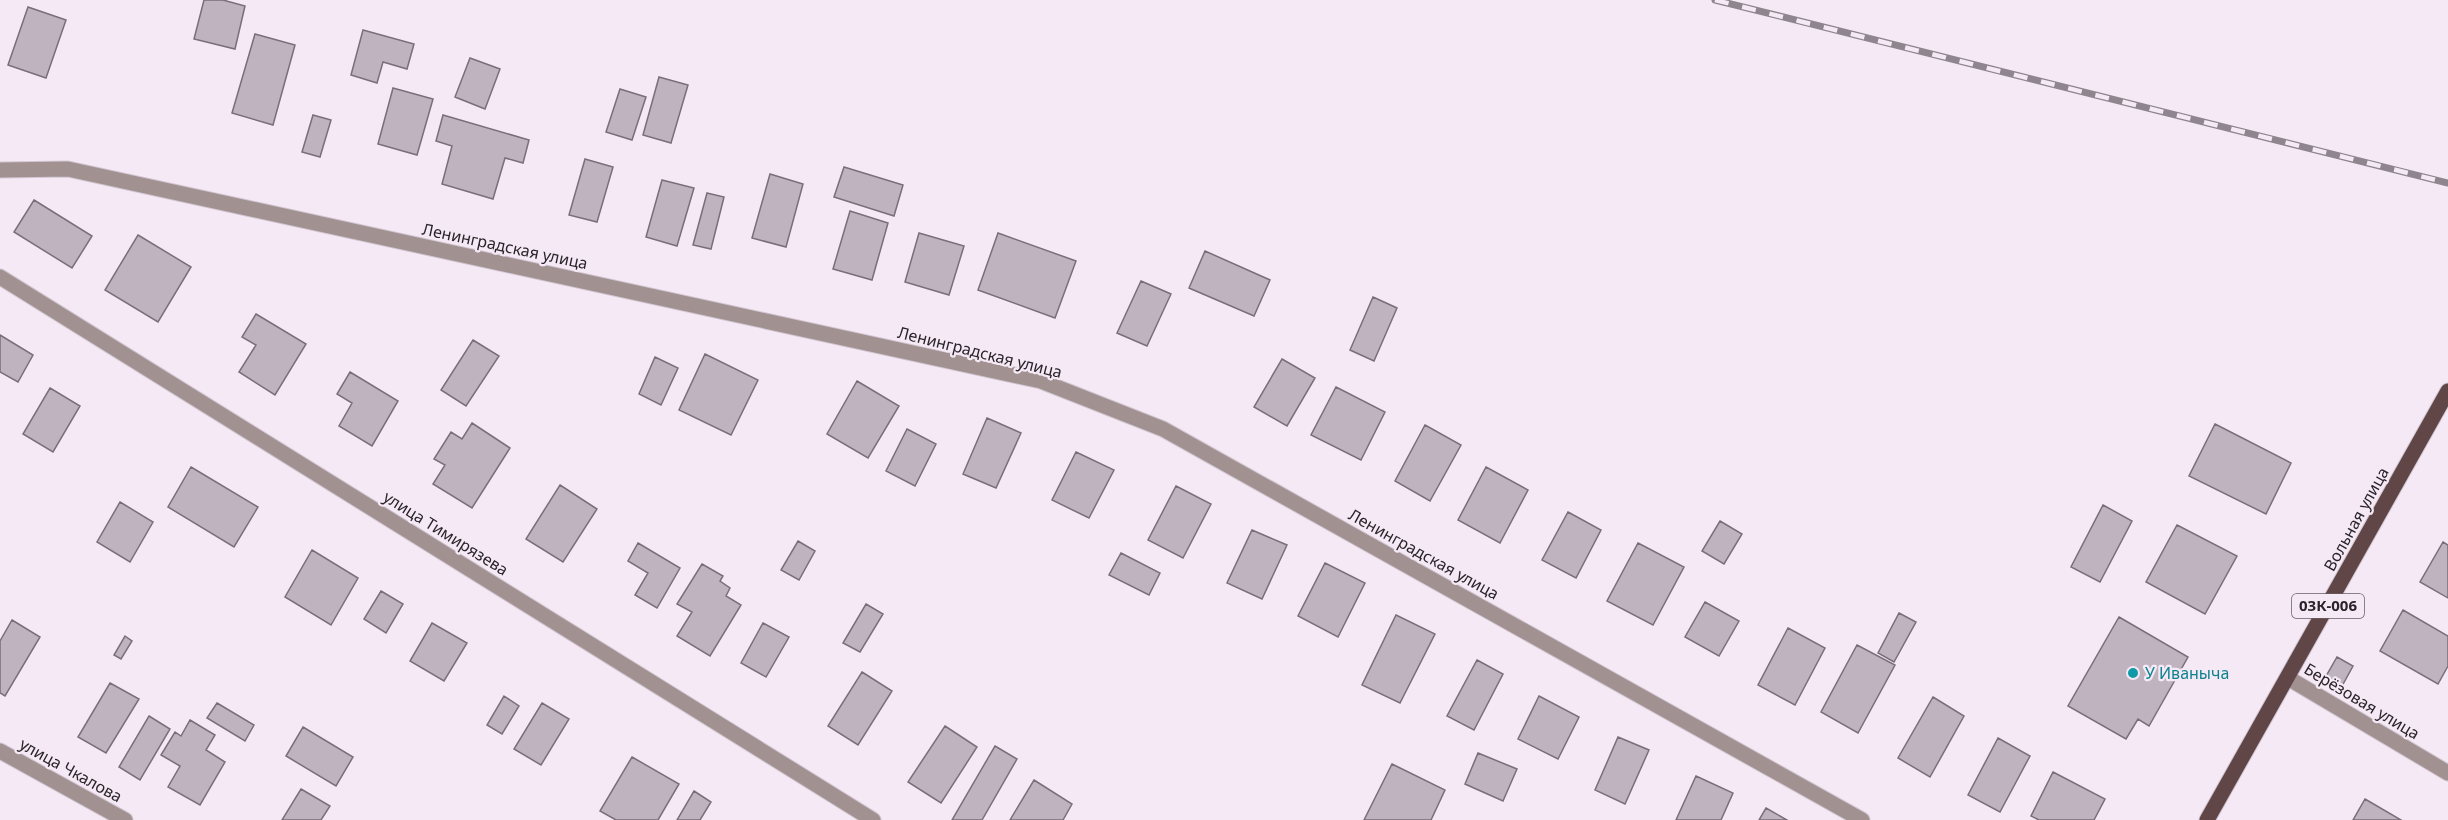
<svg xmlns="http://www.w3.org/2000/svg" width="2448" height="820" font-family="'Noto Sans',sans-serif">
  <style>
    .building { fill: #bfb3bf; stroke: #796e79; stroke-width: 1.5 }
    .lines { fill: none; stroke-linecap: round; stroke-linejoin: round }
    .minor-casing { stroke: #d1c6d1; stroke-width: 17 }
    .primary-casing { stroke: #d1c6d1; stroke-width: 17 }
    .minor { stroke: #a19191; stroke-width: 15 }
    .primary { stroke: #604646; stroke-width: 15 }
    .rail-casing { stroke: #8e858e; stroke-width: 7 }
    .rail { stroke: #f6e9f6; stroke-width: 4.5; stroke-dasharray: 14; stroke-linecap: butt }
    .culture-dot { fill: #0f9aa8; stroke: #f6e9f6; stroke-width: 2 }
    .labels { text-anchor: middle; stroke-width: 4.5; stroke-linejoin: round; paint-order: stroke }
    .shield { fill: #f6e9f6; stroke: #665f66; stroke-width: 1.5 }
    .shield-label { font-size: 15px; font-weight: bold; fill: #292429 }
    .street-label { font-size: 16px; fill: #292429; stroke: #f6e9f6 }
    .culture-label { font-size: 16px; fill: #0d838f; stroke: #f6e9f6; text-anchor: start }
  </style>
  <rect width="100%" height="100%" fill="#f6e9f6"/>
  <path class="building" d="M 204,0 L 223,0 L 245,6 L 235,49 L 194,39 Z
    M 28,7 L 66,20 L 46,78 L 8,65 Z
    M 363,30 L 414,44 L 407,69 L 383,62 L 377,83 L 351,75 Z
    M 255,34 L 295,45 L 273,125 L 232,113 Z
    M 470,58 L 500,69 L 485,109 L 455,97 Z
    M 659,77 L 688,85 L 671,143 L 643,135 Z
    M 393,88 L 433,99 L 417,155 L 378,144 Z
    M 620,89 L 646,97 L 632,140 L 606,132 Z
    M 313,115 L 331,120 L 320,157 L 302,152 Z
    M 443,115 L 529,140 L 523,163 L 505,158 L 493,199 L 442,184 L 452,146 L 436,141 Z
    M 585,159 L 613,167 L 597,222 L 569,215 Z
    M 844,167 L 903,185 L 894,216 L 834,197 Z
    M 770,174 L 803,184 L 786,247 L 752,238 Z
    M 662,180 L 694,188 L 677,246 L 646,237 Z
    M 707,193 L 724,197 L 711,249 L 693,245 Z
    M 34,200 L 92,236 L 72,268 L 14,232 Z
    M 850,211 L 888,223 L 872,280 L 833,269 Z
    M 919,233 L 964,246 L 949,295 L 905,282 Z
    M 998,233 L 1076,261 L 1055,318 L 978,290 Z
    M 138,235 L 191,267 L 158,322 L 105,290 Z
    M 1205,251 L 1270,280 L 1254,316 L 1189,288 Z
    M 1141,281 L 1171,294 L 1147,346 L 1117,333 Z
    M 1373,297 L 1397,308 L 1374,361 L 1350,350 Z
    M 256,314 L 306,344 L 275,395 L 239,372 L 256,345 L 242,337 Z
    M 0,335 L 33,355 L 18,382 L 0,372 Z
    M 473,340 L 499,356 L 466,406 L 441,390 Z
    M 705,354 L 758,380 L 731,435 L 679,410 Z
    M 655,357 L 678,368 L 661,405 L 639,394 Z
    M 1282,359 L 1315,378 L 1287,426 L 1254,407 Z
    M 350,372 L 398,401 L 372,446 L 339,426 L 352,403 L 337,394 Z
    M 857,381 L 899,406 L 868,458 L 827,434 Z
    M 1336,387 L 1385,412 L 1361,460 L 1311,435 Z
    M 50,388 L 80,406 L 53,452 L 23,434 Z
    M 987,418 L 1021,433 L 996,488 L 963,474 Z
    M 472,423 L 510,448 L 472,508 L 433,484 L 445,465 L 434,459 L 451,432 L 462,439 Z
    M 2215,424 L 2291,463 L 2266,514 L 2189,476 Z
    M 1425,425 L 1461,445 L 1430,501 L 1395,481 Z
    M 907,429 L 936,444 L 915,486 L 886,471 Z
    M 1076,452 L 1114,470 L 1089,518 L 1052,500 Z
    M 191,467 L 258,507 L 234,547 L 168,507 Z
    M 1486,467 L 1528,490 L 1500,543 L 1458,520 Z
    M 560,485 L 597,509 L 563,562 L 526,539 Z
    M 1176,486 L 1211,504 L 1183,558 L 1148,540 Z
    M 120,502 L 153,522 L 130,562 L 97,542 Z
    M 2103,505 L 2132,521 L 2100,582 L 2071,567 Z
    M 1568,512 L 1601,530 L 1576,578 L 1542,560 Z
    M 1720,521 L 1742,534 L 1724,564 L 1702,551 Z
    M 2177,525 L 2237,556 L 2205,614 L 2146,582 Z
    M 1252,530 L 1287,545 L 1262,599 L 1227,583 Z
    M 798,541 L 815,551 L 799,580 L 781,570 Z
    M 2443,542 L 2448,545 L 2448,598 L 2420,582 Z
    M 638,543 L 680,568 L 657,608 L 635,595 L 648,573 L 628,561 Z
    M 1638,543 L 1684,567 L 1653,625 L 1607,601 Z
    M 312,550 L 358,578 L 331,625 L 285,597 Z
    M 1121,553 L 1160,573 L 1149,595 L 1109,575 Z
    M 1325,563 L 1365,583 L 1338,637 L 1298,616 Z
    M 702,564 L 723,576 L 720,581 L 730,588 L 726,596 L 741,605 L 710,656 L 677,636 L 692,612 L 677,604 Z
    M 381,591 L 403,604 L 386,633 L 364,619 Z
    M 1705,602 L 1739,621 L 1719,656 L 1685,637 Z
    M 866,604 L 883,614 L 860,652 L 843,643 Z
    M 2403,610 L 2448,636 L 2448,666 L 2438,684 L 2380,651 Z
    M 1899,613 L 1916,622 L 1894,662 L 1878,653 Z
    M 1396,615 L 1435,634 L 1400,703 L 1362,685 Z
    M 2119,617 L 2188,657 L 2149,726 L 2138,719 L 2126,739 L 2068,706 Z
    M 12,620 L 40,637 L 5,696 L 0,693 L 0,641 Z
    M 432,623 L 467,643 L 444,681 L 410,661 Z
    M 763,623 L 789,637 L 766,677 L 741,663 Z
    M 1788,628 L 1825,648 L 1795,705 L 1758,685 Z
    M 125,636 L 132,641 L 121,659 L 114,655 Z
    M 1857,645 L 1895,665 L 1858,733 L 1821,712 Z
    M 2337,657 L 2353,666 L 2342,686 L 2325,678 Z
    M 1477,660 L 1503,674 L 1474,730 L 1447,716 Z
    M 862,672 L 892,691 L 858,745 L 828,726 Z
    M 110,683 L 139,699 L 106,753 L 78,737 Z
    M 504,696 L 519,706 L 502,734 L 487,725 Z
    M 1539,696 L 1579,717 L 1558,759 L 1518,739 Z
    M 1933,697 L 1964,716 L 1930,777 L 1898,758 Z
    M 217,703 L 254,725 L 245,741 L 207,718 Z
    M 542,703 L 569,719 L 541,765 L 514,749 Z
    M 149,716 L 170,729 L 140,780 L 119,767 Z
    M 190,720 L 215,735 L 206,750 L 225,762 L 200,805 L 168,787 L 180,766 L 161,755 L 175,732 L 181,736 Z
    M 945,726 L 977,747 L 941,803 L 908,782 Z
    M 303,727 L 353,757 L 336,786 L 286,756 Z
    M 1618,737 L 1649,750 L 1625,804 L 1595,790 Z
    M 1998,738 L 2030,756 L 2000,812 L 1968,795 Z
    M 995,746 L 1017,759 L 982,820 L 952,820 Z
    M 1478,753 L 1517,769 L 1503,801 L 1465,784 Z
    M 632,757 L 679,784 L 658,820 L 616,820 L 600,811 Z
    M 1392,764 L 1445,790 L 1431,820 L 1364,820 Z
    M 2053,772 L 2105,799 L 2094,820 L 2039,820 L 2031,816 Z
    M 1696,776 L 1733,793 L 1721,820 L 1676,820 Z
    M 1034,780 L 1072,804 L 1063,820 L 1010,820 Z
    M 301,789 L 330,806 L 321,820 L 282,820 Z
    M 694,791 L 711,802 L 700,820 L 677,820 Z
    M 2365,799 L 2401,820 L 2353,820 Z
    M 1766,808 L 1787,820 L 1759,820 Z"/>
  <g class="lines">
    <g class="minor-casing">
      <path id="minor" d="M 0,170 L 68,169 L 1041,381 L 1163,429 L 1862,820
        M 0,277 L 873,820
        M 2288,678 L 2448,773
        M 0,751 L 125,820"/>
    </g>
    <g class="primary-casing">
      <path id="primary" d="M 2207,820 L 2448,391"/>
    </g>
    <use href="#minor" class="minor"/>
    <use href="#primary" class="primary"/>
    <g class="rail-casing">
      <path id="rail" d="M 1715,0 L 2448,183"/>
    </g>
    <use href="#rail" class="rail"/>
  </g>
  <circle class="culture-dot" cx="2133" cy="673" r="6"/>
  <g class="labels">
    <rect class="shield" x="2292" y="594" width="72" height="24" rx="4.5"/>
    <g class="shield-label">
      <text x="2328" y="611">03К-006</text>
    </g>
    <g class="street-label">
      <text transform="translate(505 246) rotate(12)" y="6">Ленинградская улица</text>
      <text transform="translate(980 352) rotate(14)" y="6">Ленинградская улица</text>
      <text transform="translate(2356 519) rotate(-61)" y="6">Вольная улица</text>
      <text transform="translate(446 533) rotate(32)" y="6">улица Тимирязева</text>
      <text transform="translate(1424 554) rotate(29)" y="6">Ленинградская улица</text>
      <text transform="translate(2362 701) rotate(31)" y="6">Берёзовая улица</text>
      <text transform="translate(71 770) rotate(29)" y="6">улица Чкалова</text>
    </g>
    <g class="culture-label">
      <text x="2145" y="679">У Иваныча</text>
    </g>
  </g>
</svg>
